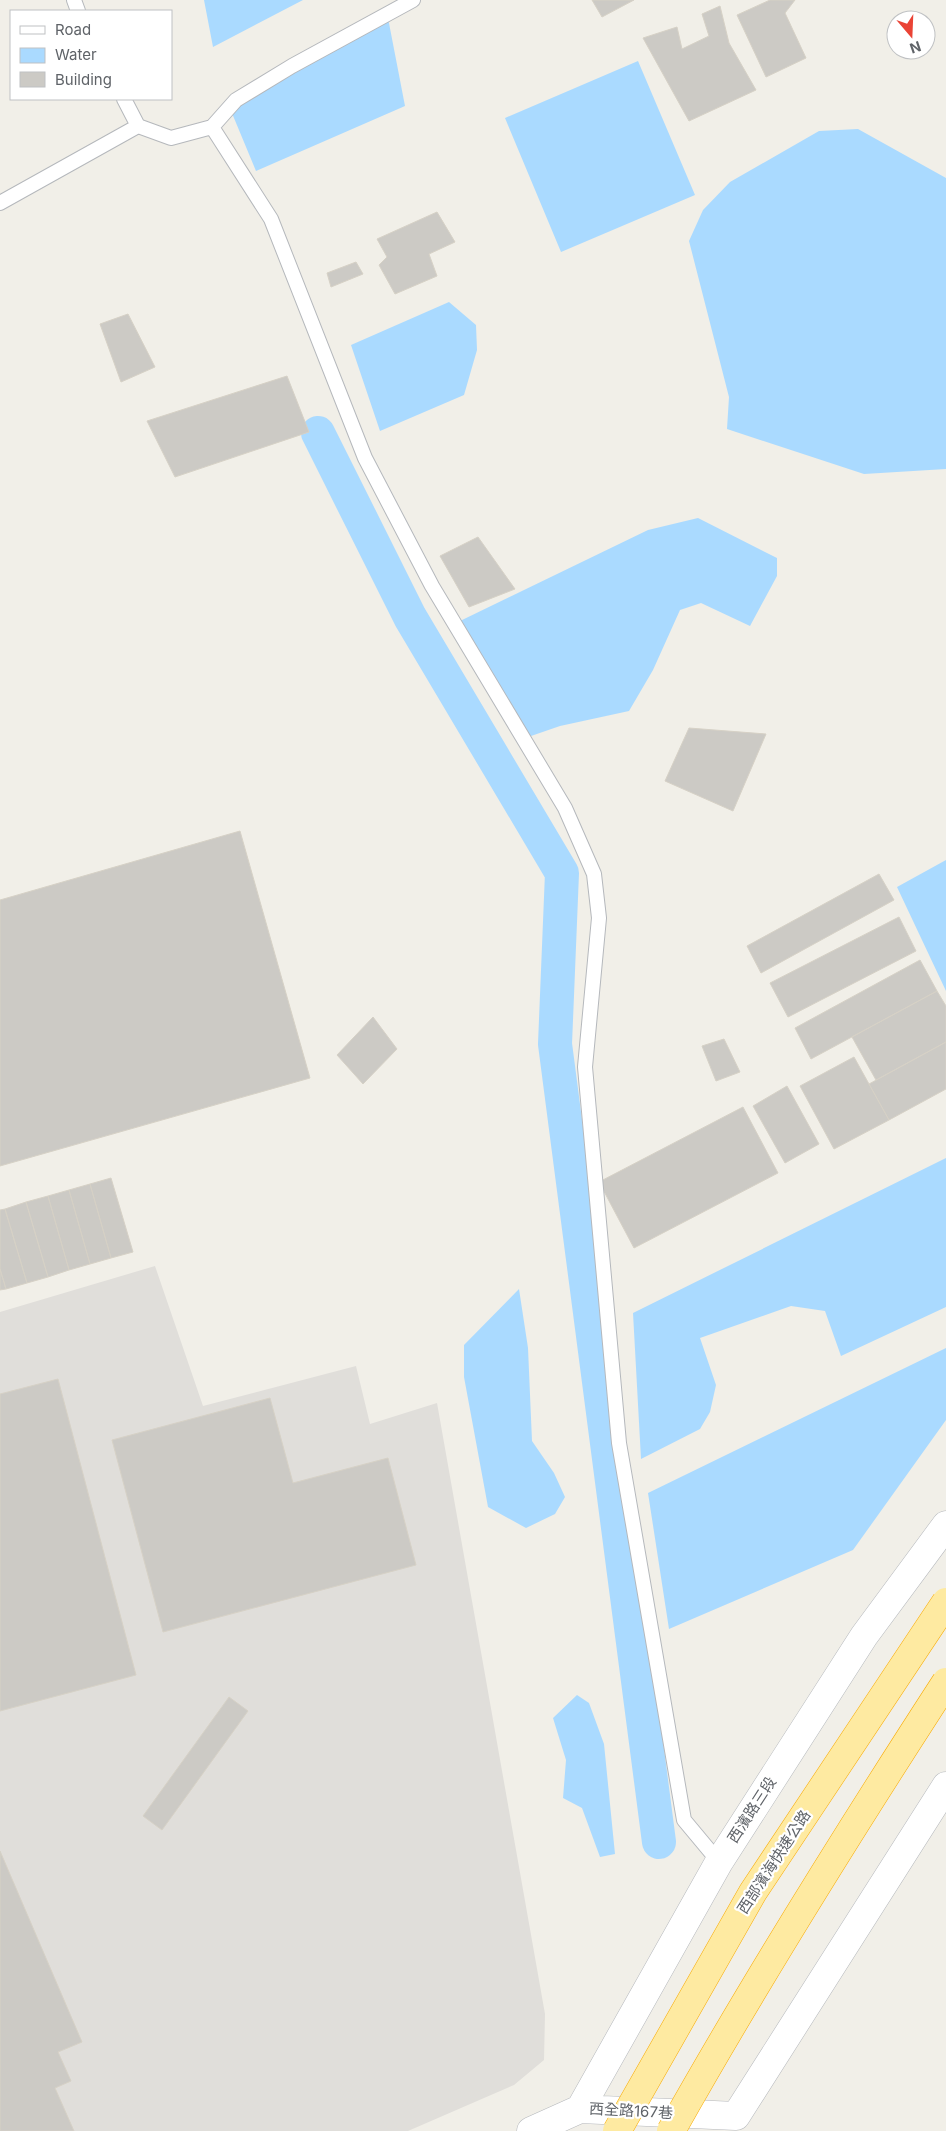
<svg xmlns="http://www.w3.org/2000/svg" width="946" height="2131" font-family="Inter,'Noto Sans TC',sans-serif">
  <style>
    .industrial { fill: #e0deda }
    .water { fill: #aadaff }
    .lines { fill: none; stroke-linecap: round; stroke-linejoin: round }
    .canal { stroke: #aadaff; stroke-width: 34 }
    .building { fill: #cccac5; stroke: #d6d1c6 }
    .service-casing { stroke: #b5b8bc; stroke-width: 16 }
    .tertiary-casing { stroke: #b5b8bc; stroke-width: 29 }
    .service { stroke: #fff; stroke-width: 14 }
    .tertiary { stroke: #fff; stroke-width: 28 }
    .trunk-bridge-casing { stroke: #f9ab00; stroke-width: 29; stroke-linecap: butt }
    .trunk-bridge { stroke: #feeaa1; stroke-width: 28 }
    .labels { text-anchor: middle; stroke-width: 4.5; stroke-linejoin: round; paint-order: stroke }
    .street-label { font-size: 15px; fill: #5f6368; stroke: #fff }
  </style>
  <rect width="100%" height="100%" fill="#f1efe8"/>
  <path class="industrial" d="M 155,1266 L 203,1406 L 356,1366 L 370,1424 L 437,1403 L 545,2014 L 544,2060 L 514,2085 L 408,2131 L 0,2131 L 0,1312 Z"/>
  <path class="water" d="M 204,0 L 303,0 L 213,47 Z
    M 388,18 L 405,106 L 256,171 L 229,106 Z
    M 638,61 L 695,195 L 561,252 L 505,118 Z
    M 858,129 L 946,178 L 946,469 L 864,474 L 727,429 L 729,397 L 689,241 L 703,210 L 730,182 L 819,131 Z
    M 449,302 L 476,325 L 477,350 L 464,395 L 380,431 L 351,345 Z
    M 698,518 L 777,558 L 777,576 L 750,626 L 701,603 L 680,610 L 653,670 L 629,711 L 560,726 L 531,736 L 512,721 L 460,621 L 648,530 Z
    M 946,860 L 946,991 L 897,887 Z
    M 946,1158 L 946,1307 L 841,1356 L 825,1311 L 791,1306 L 700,1338 L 716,1385 L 710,1412 L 700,1429 L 641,1459 L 633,1313 Z
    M 519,1289 L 528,1348 L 532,1441 L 554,1473 L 565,1497 L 555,1514 L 526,1528 L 488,1507 L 464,1377 L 464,1345 Z
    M 946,1348 L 946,1420 L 853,1550 L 669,1629 L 648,1493 Z
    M 577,1695 L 589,1703 L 604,1744 L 615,1854 L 600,1857 L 582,1808 L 563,1798 L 566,1760 L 553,1718 Z"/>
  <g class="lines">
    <path class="canal" d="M 318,433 L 410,617 L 562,873 L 555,1044 L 659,1842"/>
  </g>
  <path class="building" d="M 592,0 L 634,0 L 602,17 Z
    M 770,0 L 795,0 L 785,13 L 806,58 L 766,77 L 737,15 Z
    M 720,6 L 729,43 L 756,90 L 689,121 L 643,38 L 677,27 L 682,49 L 709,36 L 702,14 Z
    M 437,212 L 455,242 L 429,254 L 437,276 L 395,294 L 379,265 L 387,257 L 377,239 Z
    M 356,262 L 363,274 L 331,287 L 327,273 Z
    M 128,314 L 155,367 L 121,382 L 100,324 Z
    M 287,376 L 309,432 L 175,477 L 147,421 Z
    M 478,537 L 515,589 L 469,607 L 440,556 Z
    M 689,728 L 766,734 L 733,811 L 665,781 Z
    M 240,831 L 310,1078 L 0,1166 L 0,900 Z
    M 879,874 L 894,900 L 761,973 L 747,946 Z
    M 899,917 L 916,951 L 788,1017 L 770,983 Z
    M 920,960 L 937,991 L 811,1059 L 795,1028 Z
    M 937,991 L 946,1006 L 946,1042 L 876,1080 L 852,1037 Z
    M 373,1017 L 397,1049 L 363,1084 L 337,1055 Z
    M 724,1039 L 740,1072 L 716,1081 L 702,1046 Z
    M 946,1042 L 946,1089 L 889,1120 L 869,1084 Z
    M 854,1057 L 889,1120 L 834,1149 L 800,1086 Z
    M 787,1086 L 819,1144 L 785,1163 L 753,1106 Z
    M 743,1107 L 778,1173 L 634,1248 L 599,1182 Z
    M 111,1178 L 133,1252 L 111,1258 L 90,1184 Z
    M 90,1184 L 111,1258 L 90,1264 L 69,1190 Z
    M 69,1190 L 90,1264 L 69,1270 L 48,1196 Z
    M 48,1196 L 69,1270 L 48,1277 L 26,1202 Z
    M 26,1202 L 48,1277 L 27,1283 L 5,1209 Z
    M 5,1209 L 27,1283 L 6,1289 L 0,1269 L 0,1210 Z
    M 0,1269 L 6,1289 L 0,1290 Z
    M 58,1379 L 136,1675 L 0,1711 L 0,1394 Z
    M 270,1398 L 293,1483 L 388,1458 L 416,1565 L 163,1632 L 112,1440 Z
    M 229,1697 L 248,1711 L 162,1830 L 143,1816 Z
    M 0,1851 L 82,2042 L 58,2052 L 71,2081 L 55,2088 L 74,2131 L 0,2131 Z"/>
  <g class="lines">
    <g class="service-casing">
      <path id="service" d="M 74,0 L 78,11
        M 124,99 L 138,126 L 171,138 L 212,127 L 236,100 L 292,66 L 413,0
        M 212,127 L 271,219 L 365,458 L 432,586 L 565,808 L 594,874 L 599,918 L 585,1067 L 619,1443 L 684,1820 L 719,1862
        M 0,203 L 138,126"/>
    </g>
    <g class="tertiary-casing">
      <path id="tertiary" d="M 580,2109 L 719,1862 L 864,1636 L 946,1525
        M 531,2131 L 580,2109 L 736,2116 L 946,1786"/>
    </g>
    <use href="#service" class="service"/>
    <use href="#tertiary" class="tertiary"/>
    <g class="trunk-bridge-casing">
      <path id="trunk-bridge" d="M 617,2131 L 753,1892 L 946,1602
        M 671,2131 C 757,1978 850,1830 946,1682"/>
    </g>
    <use href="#trunk-bridge" class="trunk-bridge"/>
  </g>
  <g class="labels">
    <g class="street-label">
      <text transform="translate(752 1810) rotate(-57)" y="5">西濱路三段</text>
      <text transform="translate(774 1862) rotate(-57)" y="5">西部濱海快速公路</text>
      <text transform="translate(631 2111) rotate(3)" y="5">西全路167巷</text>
    </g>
  </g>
  <rect x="10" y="10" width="162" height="90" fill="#ffffff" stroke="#bfc1c3"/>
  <rect x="20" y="26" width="25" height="8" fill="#ffffff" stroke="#bfc1c3"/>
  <text x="55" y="35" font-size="15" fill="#5f6368">Road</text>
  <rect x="20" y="48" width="25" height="15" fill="#aadaff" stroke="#bfc1c3"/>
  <text x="55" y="60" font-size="15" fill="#5f6368">Water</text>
  <rect x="20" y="72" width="25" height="15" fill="#cccac5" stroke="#bfc1c3"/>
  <text x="55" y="85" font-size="15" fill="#5f6368">Building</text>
  <g transform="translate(911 35) rotate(161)"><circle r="24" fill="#ffffff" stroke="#bfc1c3"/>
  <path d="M0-4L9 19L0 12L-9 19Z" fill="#ea4335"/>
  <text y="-8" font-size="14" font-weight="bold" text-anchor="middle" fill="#5f6368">N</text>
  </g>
</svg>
